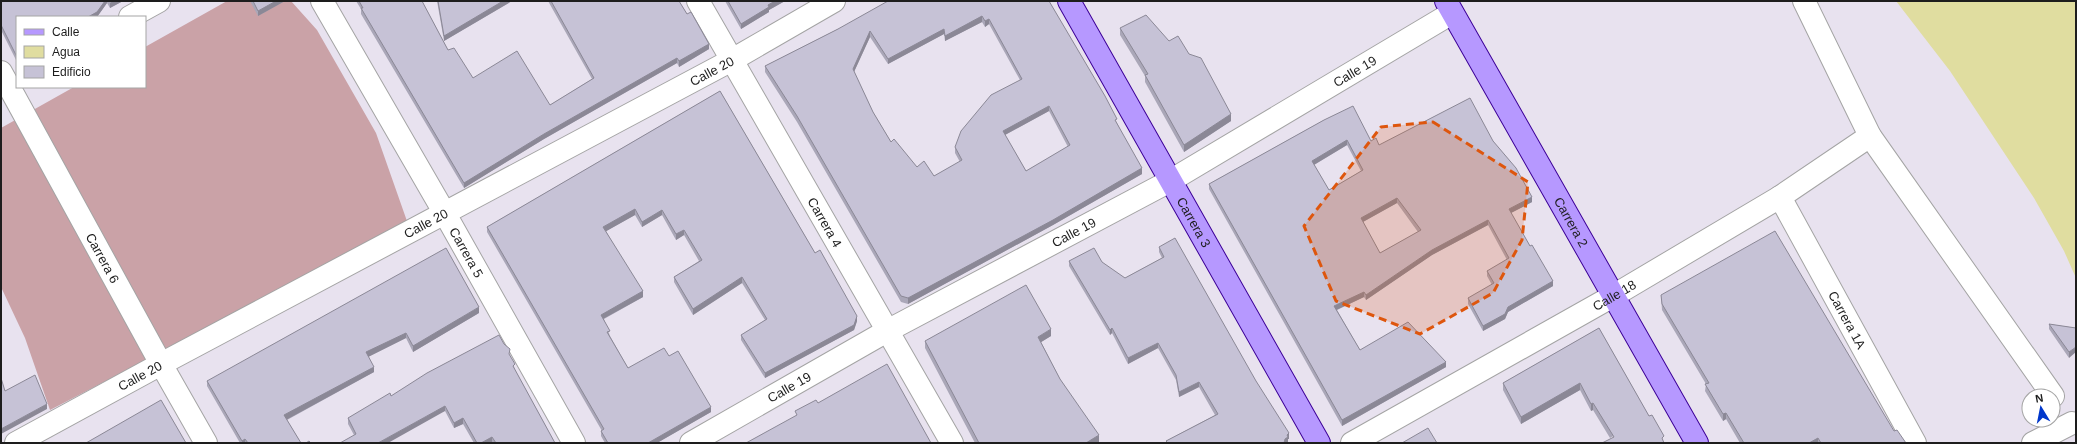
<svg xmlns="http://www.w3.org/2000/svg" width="2077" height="444" font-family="Arial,sans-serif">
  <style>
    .cemetery { fill: #caa2a7 }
    .water { fill: #e0dda0 }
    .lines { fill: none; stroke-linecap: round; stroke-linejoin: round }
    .minor-casing { stroke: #a4a4a4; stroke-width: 24 }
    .major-casing { stroke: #3c0097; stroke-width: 24 }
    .minor { stroke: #fff; stroke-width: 22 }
    .major { stroke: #b698ff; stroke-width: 22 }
    .wall { fill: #aaa7b8; fill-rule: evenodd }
    .shaded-wall { fill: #8b8896 }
    .building { fill: #c6c2d6; stroke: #8b8896; fill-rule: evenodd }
    .marked { fill: #de560d; fill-opacity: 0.2; stroke: #de560d; stroke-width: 3; stroke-dasharray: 8 5; stroke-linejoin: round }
    .labels { text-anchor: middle; stroke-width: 3.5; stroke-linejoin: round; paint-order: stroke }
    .street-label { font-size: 13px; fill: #1d1d1d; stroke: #fff }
  </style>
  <rect width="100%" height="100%" fill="#e8e2ef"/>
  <path class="cemetery" d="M 227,1 L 291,1 L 317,30 L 376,133 L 408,224 L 50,410 L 25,338 L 1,287 L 1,128 L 74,87 L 145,87 L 145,47 Z"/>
  <path class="water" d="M 1896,1 L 2076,1 L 2076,278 L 2064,251 L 2034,198 L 1950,71 Z"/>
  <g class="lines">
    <g class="minor-casing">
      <g id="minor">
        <path id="s1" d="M 322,1 L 444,212 L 574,443"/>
        <path id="s2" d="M 698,1 L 952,443"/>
        <path d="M 1804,1 L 1870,136 L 2053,396"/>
        <path d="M 130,17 L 159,1"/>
        <path id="s3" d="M 1,72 L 161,364 L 206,443"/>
        <path id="s4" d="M 1780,197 L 1915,443"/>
        <path id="s5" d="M 16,443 L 161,364 L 732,60 L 834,1"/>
        <path id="s6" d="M 691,443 L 887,331 L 1170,181 L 1452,13"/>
        <path id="s7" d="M 1352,443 L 1613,296 L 1780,197 L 1870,136"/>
        <path d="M 2033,443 L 2072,423"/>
      </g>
    </g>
    <g class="major-casing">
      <g id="major">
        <path id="s8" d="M 1069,1 L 1319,443"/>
        <path id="s9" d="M 1446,1 L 1697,443"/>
      </g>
    </g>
    <use href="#minor" class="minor"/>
    <use href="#major" class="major"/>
  </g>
  <path class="wall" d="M 1,1 L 123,1 L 110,8 L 107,3 L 97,17 L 17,17 L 17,62 L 1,30 Z
    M 250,1 L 285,1 L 258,16 Z
    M 356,1 L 422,1 L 448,50 L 473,78 L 550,105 L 592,79 L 548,1 L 679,1 L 709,49 L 679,67 L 677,63 L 544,139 L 464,188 L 361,14 L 361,9 Z
    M 437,1 L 512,1 L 444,41 Z
    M 725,1 L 785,1 L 769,10 L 769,12 L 741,29 Z
    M 1049,1 L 1117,123 L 1142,174 L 1053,225 L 908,304 L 901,302 L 797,122 L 765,72 L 765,66 L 838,29 ZM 982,22 L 985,27 L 989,24 L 1020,80 L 955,147 L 955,153 L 960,162 L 934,176 L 917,167 L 891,142 L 873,112 L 854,72 L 870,37 L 888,64 L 944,34 L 945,41 ZM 1049,111 L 1068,147 L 1026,171 L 1005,135 Z
    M 1120,28 L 1169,41 L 1189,54 L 1231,121 L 1184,152 L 1145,82 L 1145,76 L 1120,35 Z
    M 720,91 L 815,253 L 857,321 L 854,330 L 765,378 L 741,340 L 741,335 L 765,320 L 742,283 L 693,315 L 674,282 L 674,277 L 699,261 L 684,235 L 676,240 L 662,215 L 642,227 L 635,215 L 606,231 L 643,297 L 604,319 L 610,336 L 628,368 L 669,356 L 711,412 L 657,443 L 605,443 L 601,436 L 601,431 L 602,431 L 487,232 L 487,227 Z
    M 1324,120 L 1379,145 L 1493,141 L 1532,202 L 1511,213 L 1530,246 L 1553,286 L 1508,312 L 1505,319 L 1483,331 L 1468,304 L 1468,298 L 1492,285 L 1487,276 L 1487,271 L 1507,260 L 1488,225 L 1432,255 L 1366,300 L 1364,297 L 1337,310 L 1360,350 L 1446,367 L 1342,426 L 1209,189 L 1209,184 ZM 1347,145 L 1361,171 L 1329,190 L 1314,165 ZM 1397,203 L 1418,232 L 1380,253 L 1363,222 Z
    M 1159,247 L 1289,439 L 1288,439 L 1288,443 L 1166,443 L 1166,441 L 1215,415 L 1199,387 L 1179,397 L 1176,380 L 1158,348 L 1128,364 L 1112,333 L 1110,335 L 1069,266 L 1069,261 L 1125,278 L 1162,258 L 1159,252 Z
    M 1661,295 L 1894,431 L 1906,443 L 1740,443 L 1726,419 L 1723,421 L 1705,391 L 1706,384 L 1662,310 Z
    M 479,313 L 413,352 L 406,338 L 368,357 L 374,372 L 287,420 L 301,443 L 240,443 L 207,386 L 207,381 Z
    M 2049,324 L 2076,328 L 2069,358 L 2049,329 Z
    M 1599,328 L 1649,416 L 1610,438 L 1593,410 L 1591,411 L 1580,390 L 1521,424 L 1503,390 L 1503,383 Z
    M 1051,336 L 1041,342 L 1060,379 L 1099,443 L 975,443 L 925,348 L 925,341 Z
    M 510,355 L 515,370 L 555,443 L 493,443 L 492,442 L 491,443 L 474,443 L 463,424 L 454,428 L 445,411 L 354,435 L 348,424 L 348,418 L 391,396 Z"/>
  <path class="shaded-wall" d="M 105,1 L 107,1 L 107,3 L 97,17 L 88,17 Z
    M 113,1 L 123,1 L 110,8 L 110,3 Z
    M 276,1 L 285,1 L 258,16 L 258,11 Z
    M 503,1 L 512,1 L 444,41 L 444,36 Z
    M 775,1 L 785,1 L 769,10 L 769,12 L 741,29 L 741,24 L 768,5 Z
    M 982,16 L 982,22 L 945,41 L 945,36 Z
    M 989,19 L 989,24 L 985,27 L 985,21 Z
    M 944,29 L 944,34 L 888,64 L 888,59 Z
    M 870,31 L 870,37 L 853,74 L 853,69 Z
    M 709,44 L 709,49 L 679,67 L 679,61 Z
    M 677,58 L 677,63 L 544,139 L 464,188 L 464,183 L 544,134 Z
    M 1049,106 L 1049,111 L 1003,136 L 1003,131 Z
    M 1231,114 L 1231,121 L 1184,152 L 1184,145 Z
    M 1347,140 L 1347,145 L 1312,166 L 1312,161 Z
    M 1142,168 L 1142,174 L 1053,225 L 908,304 L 908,298 Z
    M 1532,197 L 1532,202 L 1509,214 L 1509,209 Z
    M 1397,198 L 1397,203 L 1361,223 L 1361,218 Z
    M 635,209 L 635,215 L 603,233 L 603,227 Z
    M 662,210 L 662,215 L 642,227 L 642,222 Z
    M 1488,220 L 1488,225 L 1432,255 L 1366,300 L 1366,295 L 1432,250 Z
    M 684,230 L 684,235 L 676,240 L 676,234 Z
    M 742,277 L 742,283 L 693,315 L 693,309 Z
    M 1553,281 L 1553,286 L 1508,312 L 1505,319 L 1483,331 L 1483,326 L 1508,307 Z
    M 643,291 L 643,297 L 601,320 L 601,315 Z
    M 1364,292 L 1364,297 L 1334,311 L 1334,306 Z
    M 479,307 L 479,313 L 413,352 L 413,346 Z
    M 857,316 L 857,321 L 854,330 L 765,378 L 765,373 Z
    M 1112,328 L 1112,333 L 1110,335 L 1110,330 Z
    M 1051,329 L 1051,336 L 1038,344 L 1038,337 Z
    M 406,333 L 406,338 L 366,358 L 366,352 Z
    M 1158,343 L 1158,348 L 1128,364 L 1128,358 Z
    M 2076,347 L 2076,352 L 2069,358 L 2069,352 Z
    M 1446,362 L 1446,367 L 1342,426 L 1342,420 Z
    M 374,367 L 374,372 L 284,421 L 284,415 Z
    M 1199,382 L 1199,387 L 1179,397 L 1179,392 Z
    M 1580,383 L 1580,390 L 1521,424 L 1521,417 Z
    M 1593,403 L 1593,410 L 1591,411 L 1591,404 Z
    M 47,404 L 47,409 L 1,434 L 1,429 Z
    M 445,406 L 445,411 L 388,443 L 378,443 Z
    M 711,407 L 711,412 L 657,443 L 648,443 Z
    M 1726,413 L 1726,419 L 1723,421 L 1723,414 Z
    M 463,418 L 463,424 L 454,428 L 454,423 Z
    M 1289,433 L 1289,439 L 1288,439 L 1288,443 L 1284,443 L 1285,439 L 1287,435 Z
    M 1099,435 L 1099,443 L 1086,443 Z
    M 492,437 L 492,442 L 491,443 L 481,443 Z
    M 1818,438 L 1818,443 L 1809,443 Z
    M 245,439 L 245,443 L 242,443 L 242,441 Z"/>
  <path class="building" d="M 1,1 L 105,1 L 97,12 L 88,17 L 17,17 L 17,57 L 1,25 Z
    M 253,1 L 276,1 L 258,11 Z
    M 359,1 L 422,1 L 448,50 L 454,48 L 473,78 L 517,51 L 550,105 L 594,78 L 551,1 L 679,1 L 687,14 L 691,12 L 709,44 L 679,61 L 677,58 L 544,134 L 464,183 L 361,8 L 363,8 Z
    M 438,1 L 503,1 L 444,36 Z
    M 728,1 L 775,1 L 768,5 L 769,7 L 741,24 Z
    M 888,1 L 1049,1 L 1105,96 L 1117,119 L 1115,120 L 1142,168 L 1053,220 L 908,298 L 901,296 L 797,116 L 765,66 L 838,29 ZM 982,16 L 985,21 L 989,19 L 1022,79 L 991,95 L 961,131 L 955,147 L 962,160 L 934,176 L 924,161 L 917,167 L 894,139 L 891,142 L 873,112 L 853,69 L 870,31 L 888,59 L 944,29 L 945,36 ZM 1049,106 L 1070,145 L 1026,171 L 1003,131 Z
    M 1146,15 L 1169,41 L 1178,36 L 1189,54 L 1201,58 L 1231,114 L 1184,145 L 1145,75 L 1148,74 L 1120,28 Z
    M 720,91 L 815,253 L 820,250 L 857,316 L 854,325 L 765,373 L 741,335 L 767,319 L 742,277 L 693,309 L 674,277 L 702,260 L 684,230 L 676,234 L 662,210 L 642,222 L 635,209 L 603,227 L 643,291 L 601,315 L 610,331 L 607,332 L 628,368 L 664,348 L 669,356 L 678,351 L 711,407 L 648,443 L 608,443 L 601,431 L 604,429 L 487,227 Z
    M 1470,98 L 1493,141 L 1516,168 L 1532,197 L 1509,209 L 1530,246 L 1532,245 L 1553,281 L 1508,307 L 1505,314 L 1483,326 L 1468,298 L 1494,283 L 1487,271 L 1509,258 L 1488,220 L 1432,250 L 1366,295 L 1364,292 L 1334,306 L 1360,350 L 1408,322 L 1446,362 L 1342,420 L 1209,184 L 1324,120 L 1353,106 L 1371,141 L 1376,138 L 1379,145 ZM 1347,140 L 1363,170 L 1329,190 L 1312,161 ZM 1397,198 L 1421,230 L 1380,253 L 1361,218 Z
    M 1775,231 L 1894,431 L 1897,430 L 1906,443 L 1821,443 L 1818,438 L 1809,443 L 1744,443 L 1726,413 L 1723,414 L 1705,384 L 1709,383 L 1662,304 L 1661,295 Z
    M 1175,238 L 1256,381 L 1289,433 L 1287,435 L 1288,437 L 1285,439 L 1284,443 L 1168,443 L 1166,441 L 1218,414 L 1199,382 L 1179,392 L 1176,375 L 1158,343 L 1128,358 L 1112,328 L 1110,330 L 1069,261 L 1094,248 L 1102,262 L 1125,278 L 1164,257 L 1159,247 Z
    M 446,248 L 479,307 L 413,346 L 406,333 L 366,352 L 374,367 L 284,415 L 301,443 L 248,443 L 245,439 L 242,441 L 207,381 Z
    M 1026,285 L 1051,329 L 1038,337 L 1060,379 L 1099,435 L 1086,443 L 979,443 L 925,341 Z
    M 2049,324 L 2076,328 L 2076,347 L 2069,352 Z
    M 1599,328 L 1649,416 L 1652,415 L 1664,436 L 1662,438 L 1664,443 L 1602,443 L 1614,437 L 1593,403 L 1591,404 L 1580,383 L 1521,417 L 1503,383 Z
    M 499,335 L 504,344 L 510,349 L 509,354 L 515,364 L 513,366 L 555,443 L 496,443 L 492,437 L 481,443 L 477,443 L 463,418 L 454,423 L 445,406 L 378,443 L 340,443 L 356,434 L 348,418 L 390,393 L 391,396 L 427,373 Z
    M 887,364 L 931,443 L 746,443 L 797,415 L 795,411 L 816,400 L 818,403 Z
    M 35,375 L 47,404 L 1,429 L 1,378 L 5,391 Z
    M 161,400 L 186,443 L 86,443 Z
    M 1428,428 L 1437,443 L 1402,443 Z
    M 309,441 L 311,443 L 306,443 Z"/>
  <path class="marked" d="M 1433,122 L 1528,182 L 1522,240 L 1493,293 L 1420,334 L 1336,301 L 1304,226 L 1381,127 Z"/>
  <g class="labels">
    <g class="street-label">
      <text dy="5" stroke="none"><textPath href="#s5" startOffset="789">Calle 20</textPath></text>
      <text dy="5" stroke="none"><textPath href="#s6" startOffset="761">Calle 19</textPath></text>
      <text dy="5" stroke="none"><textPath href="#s5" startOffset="465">Calle 20</textPath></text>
      <text dy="5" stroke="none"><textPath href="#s2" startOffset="255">Carrera 4</textPath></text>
      <text dy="5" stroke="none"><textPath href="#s8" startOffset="254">Carrera 3</textPath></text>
      <text dy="5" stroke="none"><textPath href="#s9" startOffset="254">Carrera 2</textPath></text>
      <text dy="5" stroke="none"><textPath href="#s6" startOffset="437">Calle 19</textPath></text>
      <text dy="5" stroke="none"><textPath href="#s1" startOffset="290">Carrera 5</textPath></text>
      <text dy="5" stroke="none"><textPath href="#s3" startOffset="212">Carrera 6</textPath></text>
      <text dy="5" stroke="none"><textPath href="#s7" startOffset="301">Calle 18</textPath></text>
      <text dy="5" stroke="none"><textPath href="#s4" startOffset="140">Carrera 1A</textPath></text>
      <text dy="5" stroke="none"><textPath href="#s5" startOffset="141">Calle 20</textPath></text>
      <text dy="5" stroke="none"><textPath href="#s6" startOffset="113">Calle 19</textPath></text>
    </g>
  </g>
  <rect width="2077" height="444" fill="none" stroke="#1d1d1d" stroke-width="4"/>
  <rect x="16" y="16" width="130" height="72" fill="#ffffff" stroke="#a5a5a5"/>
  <rect x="24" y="29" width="20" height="6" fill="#b698ff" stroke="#a5a5a5"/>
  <text x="52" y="36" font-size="12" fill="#1d1d1d">Calle</text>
  <rect x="24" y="46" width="20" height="12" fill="#e0dda0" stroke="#a5a5a5"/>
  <text x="52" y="56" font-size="12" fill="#1d1d1d">Agua</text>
  <rect x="24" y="66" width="20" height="12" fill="#c6c2d6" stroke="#a5a5a5"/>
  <text x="52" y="76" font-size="12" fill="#1d1d1d">Edificio</text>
  <g transform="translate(2041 408) rotate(350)"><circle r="19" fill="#ffffff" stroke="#a5a5a5"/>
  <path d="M0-3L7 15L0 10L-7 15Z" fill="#0037cb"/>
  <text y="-6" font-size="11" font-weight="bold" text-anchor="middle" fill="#1d1d1d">N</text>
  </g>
</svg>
